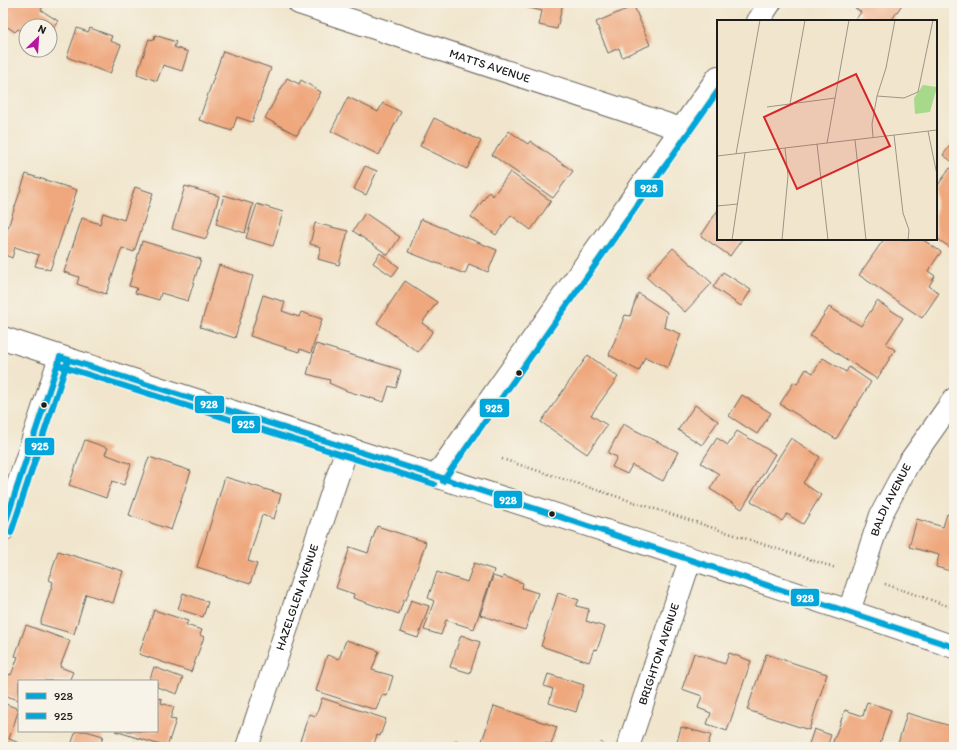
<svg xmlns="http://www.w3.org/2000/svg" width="957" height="750" font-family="Itim,sans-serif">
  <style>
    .building { fill: #efa87e }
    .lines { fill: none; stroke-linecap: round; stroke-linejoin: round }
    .minor-casing { stroke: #67635a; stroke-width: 24 }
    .path { stroke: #67635a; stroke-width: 2.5; stroke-dasharray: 1 3; stroke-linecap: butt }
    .minor { stroke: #fff; stroke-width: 22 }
    .bus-1-casing { stroke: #f7f3e8; stroke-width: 9 }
    .bus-2-casing { stroke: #f7f3e8; stroke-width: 9 }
    .bus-1 { stroke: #03a6da; stroke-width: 6 }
    .bus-2 { stroke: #03a6da; stroke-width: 6 }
    .bus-dot { fill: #1c1c1c; stroke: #f7f3e8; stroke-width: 1.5 }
    .labels { text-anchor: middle; stroke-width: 4; stroke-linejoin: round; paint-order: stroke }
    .street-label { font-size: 12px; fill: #1c1c1c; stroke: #f7f3e8 }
    .inset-road { fill: none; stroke: #9c9586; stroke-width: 1 }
    .view { fill: #d62828; fill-opacity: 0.15; stroke: #d62828; stroke-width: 2 }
    .inset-edge { fill: none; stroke: #1c1c1c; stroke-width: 2 }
    .line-badge { stroke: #f7f3e8; stroke-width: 1.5 }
    .badge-label { font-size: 11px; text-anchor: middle; font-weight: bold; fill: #fff }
  </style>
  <rect width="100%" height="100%" fill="#f7f3e8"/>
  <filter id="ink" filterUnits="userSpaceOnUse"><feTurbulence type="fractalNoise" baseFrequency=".025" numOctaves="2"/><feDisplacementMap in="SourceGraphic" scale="8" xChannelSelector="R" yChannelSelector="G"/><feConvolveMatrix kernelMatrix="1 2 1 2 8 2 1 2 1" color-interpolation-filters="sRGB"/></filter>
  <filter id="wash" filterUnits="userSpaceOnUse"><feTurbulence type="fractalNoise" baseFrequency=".012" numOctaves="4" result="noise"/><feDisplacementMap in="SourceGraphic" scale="16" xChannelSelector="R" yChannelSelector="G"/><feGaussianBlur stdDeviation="0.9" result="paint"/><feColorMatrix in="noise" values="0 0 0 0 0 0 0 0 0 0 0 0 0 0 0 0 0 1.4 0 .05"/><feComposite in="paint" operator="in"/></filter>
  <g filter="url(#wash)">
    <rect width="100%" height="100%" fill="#f1e6cd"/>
    <g id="blocks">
      <path class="building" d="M 8,3 L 45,3 L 41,10 L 58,21 L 50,33 L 50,26 L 26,26 L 26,34 L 18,29 L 15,32 L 3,24 L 3,10 Z
        M 509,3 L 563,3 L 557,29 L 539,25 L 542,11 Z
        M 859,3 L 903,3 L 891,21 L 858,21 L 856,19 L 861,12 L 855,8 Z
        M 634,6 L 650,45 L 622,57 L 619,48 L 608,53 L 596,22 Z
        M 77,28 L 88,32 L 90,28 L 112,36 L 110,41 L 121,45 L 110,74 L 67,57 Z
        M 155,35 L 176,42 L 174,47 L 188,52 L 182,71 L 163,65 L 157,81 L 137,74 L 149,39 L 154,40 Z
        M 223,51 L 271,68 L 252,122 L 237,117 L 232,131 L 199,120 Z
        M 287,78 L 299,84 L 301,80 L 321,92 L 297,135 L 265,118 Z
        M 348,97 L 378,112 L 383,103 L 401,112 L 379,155 L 331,131 Z
        M 434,118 L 481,141 L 467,169 L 420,146 Z
        M 509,131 L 528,144 L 530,141 L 573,171 L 553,198 L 492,155 Z
        M 954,140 L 954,163 L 943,155 Z
        M 365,166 L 377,171 L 366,195 L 354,189 Z
        M 950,168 L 954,170 L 954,250 L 936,238 L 936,188 Z
        M 510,172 L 551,201 L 531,230 L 511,215 L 496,235 L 471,217 L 489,192 L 493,196 Z
        M 26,174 L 77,190 L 50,270 L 35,266 L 39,255 L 15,247 L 12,258 L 3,254 L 3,242 Z
        M 185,186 L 219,196 L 206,239 L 172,229 Z
        M 135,187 L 153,193 L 134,252 L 122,248 L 106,294 L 77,284 L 79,277 L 64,272 L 82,218 L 100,224 L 103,213 L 124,220 Z
        M 224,195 L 253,204 L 245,233 L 216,224 Z
        M 257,204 L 283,212 L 273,246 L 246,238 Z
        M 718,210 L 718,239 L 742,239 L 730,256 L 701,236 Z
        M 365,213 L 400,237 L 388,255 L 353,231 Z
        M 421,219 L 497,250 L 488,272 L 469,264 L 465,274 L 408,252 Z
        M 315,223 L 348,231 L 339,265 L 318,259 L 321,247 L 310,244 Z
        M 884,239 L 922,239 L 941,252 L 928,271 L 935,276 L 929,286 L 939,293 L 922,318 L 859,275 Z
        M 142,241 L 201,259 L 188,301 L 161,293 L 159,300 L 135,293 L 137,288 L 129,286 Z
        M 673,248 L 712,283 L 685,312 L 646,277 Z
        M 380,253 L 399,267 L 392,276 L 373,263 Z
        M 219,265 L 253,276 L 235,338 L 200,327 Z
        M 723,272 L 751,290 L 741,306 L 713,287 Z
        M 405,281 L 437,302 L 422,323 L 433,331 L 418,352 L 377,323 Z
        M 638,293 L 667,312 L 664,327 L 681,334 L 668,368 L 645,357 L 639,371 L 609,355 L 625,315 L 630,316 Z
        M 263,295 L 285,302 L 282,311 L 299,317 L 301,312 L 322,319 L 311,353 L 300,349 L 299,352 L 250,336 Z
        M 877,301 L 903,318 L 886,344 L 895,350 L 877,379 L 810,336 L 829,307 L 861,326 Z
        M 316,344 L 401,370 L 396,388 L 389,386 L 384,402 L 347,391 L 329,383 L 330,380 L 307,374 Z
        M 588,355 L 618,377 L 591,415 L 607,425 L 587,454 L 541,422 Z
        M 823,358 L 846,372 L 849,367 L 871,382 L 836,439 L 780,404 L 794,382 L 797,384 L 806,369 L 813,373 Z
        M 742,395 L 771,413 L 757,434 L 729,416 Z
        M 695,405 L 718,421 L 702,445 L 678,430 Z
        M 623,424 L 678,452 L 663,481 L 632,465 L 627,474 L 612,467 L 617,457 L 608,453 Z
        M 737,431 L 775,454 L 742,509 L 710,489 L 719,474 L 701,463 L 717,438 L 728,445 Z
        M 791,438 L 820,457 L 803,483 L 821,495 L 803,524 L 787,514 L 782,521 L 751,501 Z
        M 85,440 L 108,448 L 105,454 L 131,464 L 124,485 L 112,481 L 106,498 L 69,485 Z
        M 149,457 L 191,471 L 171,530 L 129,515 Z
        M 225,477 L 281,494 L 274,519 L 262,515 L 248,561 L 257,564 L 250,584 L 197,567 Z
        M 947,514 L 954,516 L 954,572 L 936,567 L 939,555 L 909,547 L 917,519 L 943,527 Z
        M 377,526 L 426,542 L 406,600 L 404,599 L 399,614 L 353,598 L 354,594 L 336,588 L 350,547 L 368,553 Z
        M 58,551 L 123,571 L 113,603 L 86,594 L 74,634 L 40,624 L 53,582 L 49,580 Z
        M 474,563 L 494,570 L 474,629 L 446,620 L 441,635 L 424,630 L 434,601 L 428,598 L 437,572 L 467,582 Z
        M 493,576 L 502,579 L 503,576 L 523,583 L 522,588 L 538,593 L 525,630 L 480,615 Z
        M 183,593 L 208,602 L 203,617 L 178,609 Z
        M 558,593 L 579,600 L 576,606 L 589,609 L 586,621 L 605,627 L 597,650 L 594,649 L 589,662 L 541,646 Z
        M 411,600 L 429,606 L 418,638 L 400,632 Z
        M 154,610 L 188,621 L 186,625 L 202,630 L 200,635 L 204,637 L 191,672 L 139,654 Z
        M 26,625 L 70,641 L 60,667 L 73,672 L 69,681 L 19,681 L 19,700 L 3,695 L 3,672 L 11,675 L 18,657 L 15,656 Z
        M 461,635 L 480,642 L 470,673 L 450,667 Z
        M 346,640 L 379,651 L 372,670 L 393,676 L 387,696 L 382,695 L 376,710 L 316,691 L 327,655 L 339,659 Z
        M 694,653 L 725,664 L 729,653 L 751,661 L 727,731 L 707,724 L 711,713 L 698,708 L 702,696 L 682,689 Z
        M 766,654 L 827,674 L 809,730 L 747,710 Z
        M 154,667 L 183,678 L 177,694 L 157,687 L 157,681 L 149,681 Z
        M 548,674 L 584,685 L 576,712 L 549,703 L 553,689 L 544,686 Z
        M 157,698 L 162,699 L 161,703 L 174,707 L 170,719 L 176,720 L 167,747 L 115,731 L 157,731 Z
        M 322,698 L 386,719 L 380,736 L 377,735 L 373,747 L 298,747 L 309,714 L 316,716 Z
        M 867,702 L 891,710 L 879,747 L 831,747 L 845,710 L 863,716 Z
        M 3,703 L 19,709 L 9,739 L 30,747 L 3,747 Z
        M 494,706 L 557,727 L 551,745 L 546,743 L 545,747 L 500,747 L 482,741 Z
        M 907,713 L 954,727 L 952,747 L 897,747 Z
        M 681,727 L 711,735 L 707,747 L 676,746 Z
        M 814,729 L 831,735 L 827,747 L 808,747 Z
        M 76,731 L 86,731 L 103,736 L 100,747 L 77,747 L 71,745 Z
        M 456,741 L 472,747 L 454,747 Z
        M 134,742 L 148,747 L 132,747 Z"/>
    </g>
  </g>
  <g filter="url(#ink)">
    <use href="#blocks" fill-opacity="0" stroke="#67635a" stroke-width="1"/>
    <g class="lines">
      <g class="minor-casing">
        <g id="minor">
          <path id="s1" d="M 299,3 L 681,129"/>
          <path d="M 758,21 L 770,3"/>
          <path d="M 3,338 C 320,441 639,538 954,647"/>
          <path d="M 436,476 L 718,77"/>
          <path d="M 3,530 L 60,357"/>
          <path id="s2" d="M 849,611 L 881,515 L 908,464 L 954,399"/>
          <path id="s3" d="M 247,747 L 347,448"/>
          <path id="s4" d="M 628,747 L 690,560"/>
        </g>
      </g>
      <path class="path" d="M 502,459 L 836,568
        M 885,584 L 954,608
        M 600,747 L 602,742"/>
      <use href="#minor" class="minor"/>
      <g class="bus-1-casing">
        <path id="bus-1" d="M 60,357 L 436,476 L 954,647
          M 3,530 L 60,357"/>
      </g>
      <g class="bus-2-casing">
        <path id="bus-2" d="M 58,365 L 434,484
          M 443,481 L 718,91
          M 11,533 L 68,360"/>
      </g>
      <use href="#bus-1" class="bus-1"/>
      <use href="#bus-2" class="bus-2"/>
    </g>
  </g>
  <g class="bus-dot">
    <circle cx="519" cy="373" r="3.5"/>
    <circle cx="44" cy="405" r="3.5"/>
    <circle cx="552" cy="514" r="3.5"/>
  </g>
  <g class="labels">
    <g class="street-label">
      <text dy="4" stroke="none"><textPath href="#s1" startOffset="201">MATTS AVENUE</textPath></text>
      <text dy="4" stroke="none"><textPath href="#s2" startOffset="119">BALDI AVENUE</textPath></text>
      <text dy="4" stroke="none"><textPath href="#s3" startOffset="158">HAZELGLEN AVENUE</textPath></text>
      <text dy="4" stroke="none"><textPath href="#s4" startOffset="98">BRIGHTON AVENUE</textPath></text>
    </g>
  </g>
  <g transform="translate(717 20)">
    <rect width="220" height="220" fill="#f1e6cd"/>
    <path d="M 206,65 L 220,67 L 213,92 L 198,94 L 197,78 Z" fill="#a6da8a"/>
    <path class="inset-road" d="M 160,76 L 187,78 L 201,72 L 216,0M 73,84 L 88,0M 50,87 L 118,78M 211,111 L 220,155M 177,115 L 186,193 L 192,210 L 191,220M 156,117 L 155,104 L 160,76 L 169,48 L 178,0M 138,120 L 149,220M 110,123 L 132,0M 100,124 L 111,220M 19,134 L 43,0M 0,136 L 220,110M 0,186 L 21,184M 15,220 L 28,133M 65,220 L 71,156 L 68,128"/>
    <path class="view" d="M 139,54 L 173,126 L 80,169 L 47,97 Z"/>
    <rect width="220" height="220" class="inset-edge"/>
  </g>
  <g class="line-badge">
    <rect x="634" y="179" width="30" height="19" rx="4" fill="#03a6da"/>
    <rect x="194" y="395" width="31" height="19" rx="4" fill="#03a6da"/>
    <rect x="479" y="398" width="31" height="20" rx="4" fill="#03a6da"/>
    <rect x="231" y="415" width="30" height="19" rx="4" fill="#03a6da"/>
    <rect x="24" y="437" width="31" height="19" rx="4" fill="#03a6da"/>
    <rect x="493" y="490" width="30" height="19" rx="4" fill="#03a6da"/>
    <rect x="790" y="588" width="30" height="19" rx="4" fill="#03a6da"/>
  </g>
  <g class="badge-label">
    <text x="649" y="192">925</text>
    <text x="209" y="408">928</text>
    <text x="494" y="412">925</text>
    <text x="246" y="428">925</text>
    <text x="40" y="450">925</text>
    <text x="508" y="504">928</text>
    <text x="805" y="602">928</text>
  </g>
  <rect width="957" height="750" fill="none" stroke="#f7f3e8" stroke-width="16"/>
  <rect x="18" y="680" width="140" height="52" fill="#f7f3e8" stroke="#9f9d96"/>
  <rect x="26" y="693" width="20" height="6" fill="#03a6da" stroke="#9f9d96"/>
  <text x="54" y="700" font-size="12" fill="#1c1c1c">928</text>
  <rect x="26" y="713" width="20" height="6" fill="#03a6da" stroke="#9f9d96"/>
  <text x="54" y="720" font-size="12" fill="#1c1c1c">925</text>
  <g transform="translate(38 38) rotate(25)"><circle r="19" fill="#f7f3e8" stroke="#9f9d96"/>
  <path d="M0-3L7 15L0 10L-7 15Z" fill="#b5179e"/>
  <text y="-6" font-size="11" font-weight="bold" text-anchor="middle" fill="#1c1c1c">N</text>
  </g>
</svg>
